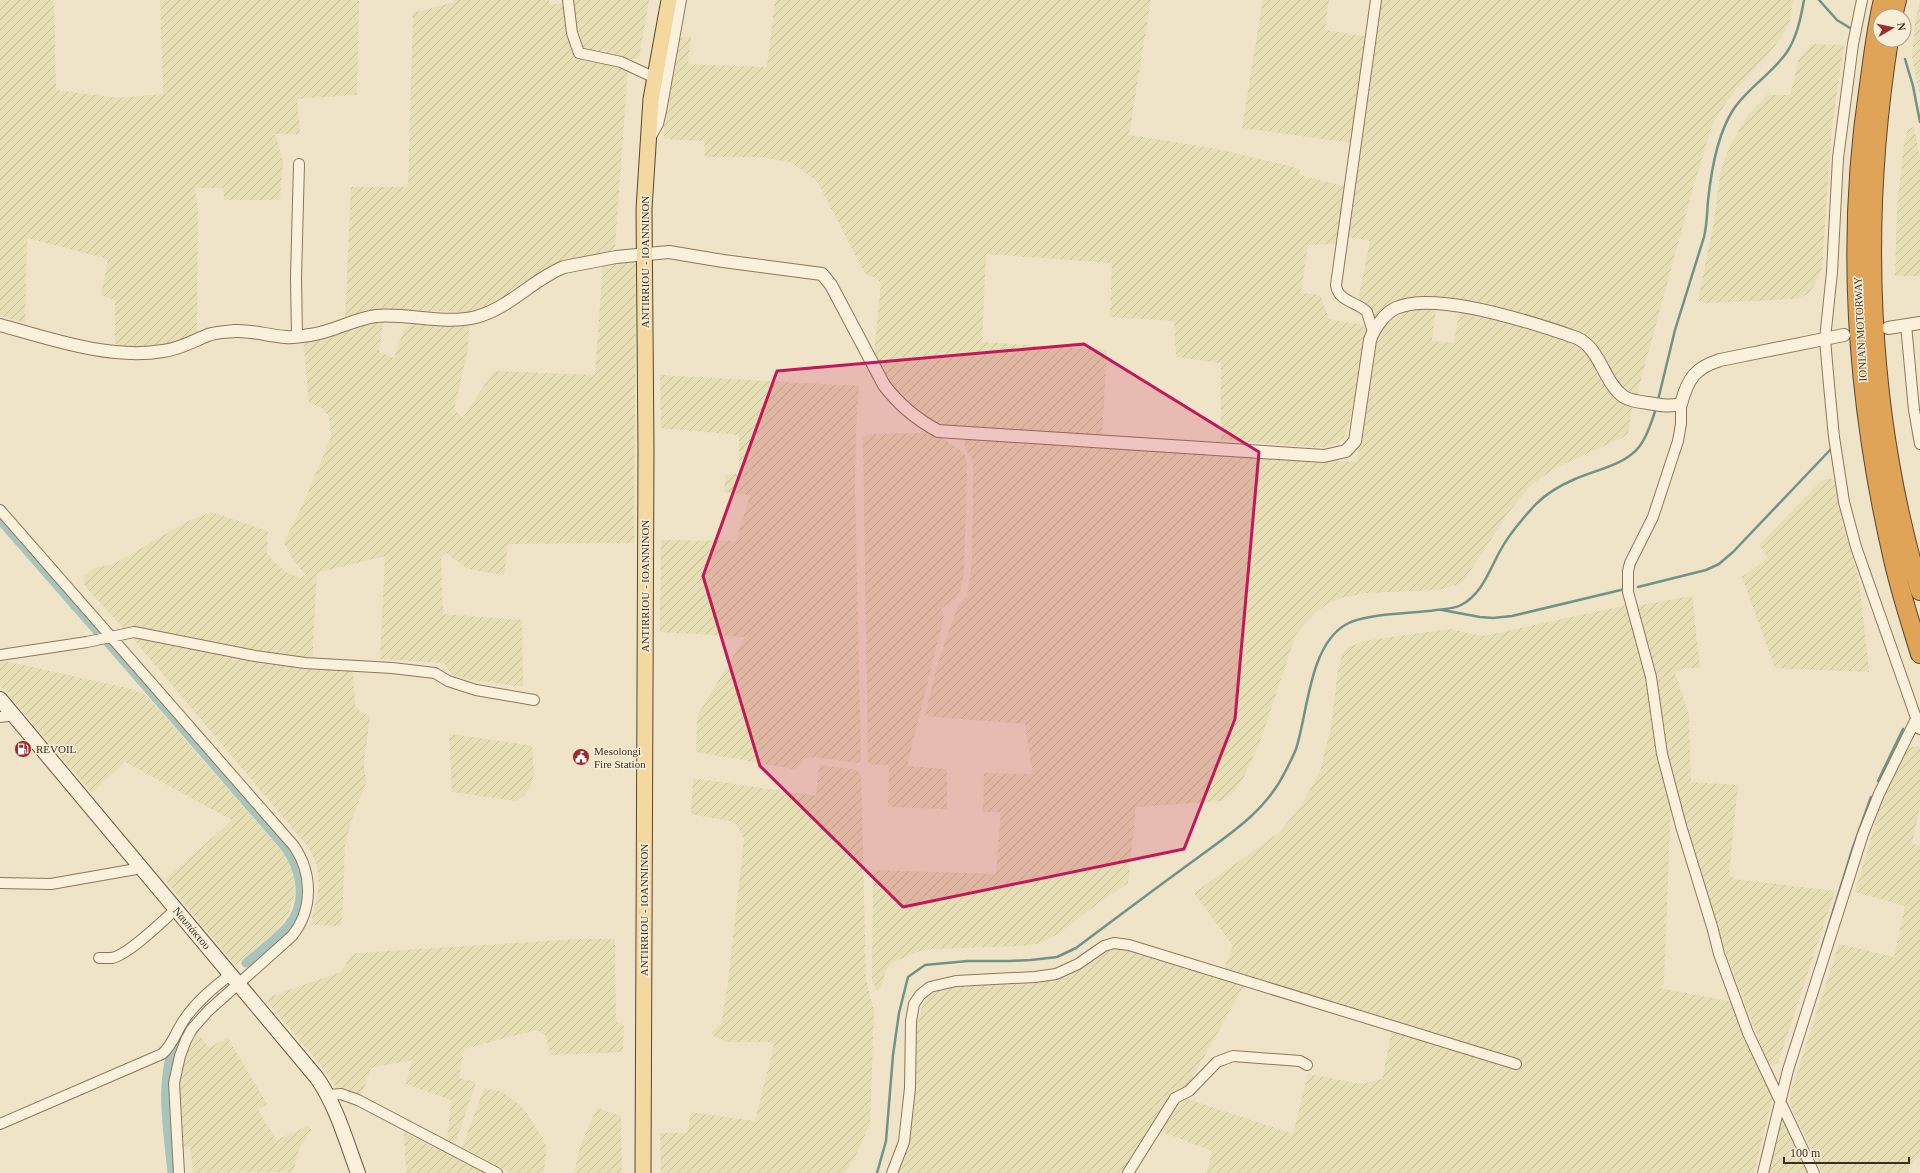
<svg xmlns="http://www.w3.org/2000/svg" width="1920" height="1173" font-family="Georgia,serif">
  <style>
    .farmland { fill: url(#farmland-furrows) }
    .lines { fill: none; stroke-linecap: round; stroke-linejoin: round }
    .stream { stroke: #6f938a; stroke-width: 2.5 }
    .canal { stroke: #a9c4bc; stroke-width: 9 }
    .minor-casing { stroke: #8d765c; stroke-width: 12 }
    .tertiary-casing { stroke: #8d765c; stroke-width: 14 }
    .secondary-casing { stroke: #6f573f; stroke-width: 16 }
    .primary-casing { stroke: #5b4430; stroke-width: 17 }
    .motorway-casing { stroke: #5b4430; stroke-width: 20 }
    .minor { stroke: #faf1dc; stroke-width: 10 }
    .tertiary { stroke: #faf1dc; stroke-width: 12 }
    .secondary { stroke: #faf1dc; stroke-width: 14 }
    .primary { stroke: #f3d9a0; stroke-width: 15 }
    .motorway { stroke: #e0a458; stroke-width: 18 }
    .marked { fill: #c2185b; fill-opacity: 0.2; stroke: #c2185b; stroke-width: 3; stroke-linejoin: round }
    .labels { text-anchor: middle; stroke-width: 3; stroke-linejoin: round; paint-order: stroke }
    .street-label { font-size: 11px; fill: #3d2e20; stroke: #f7eed8 }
    .poi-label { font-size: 11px; fill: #3d2e20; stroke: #f7eed8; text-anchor: start }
  </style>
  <defs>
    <pattern id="farmland-furrows" width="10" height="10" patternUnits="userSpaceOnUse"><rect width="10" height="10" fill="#e6deb5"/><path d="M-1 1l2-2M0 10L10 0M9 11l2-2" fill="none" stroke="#c6bf9b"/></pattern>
  </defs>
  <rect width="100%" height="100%" fill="#f0e4c8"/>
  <path class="farmland" d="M 0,0 L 54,0 L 56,90 L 118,98 L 163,94 L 160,0 L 359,0 L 357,95 L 297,99 L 300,134 L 275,134 L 283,161 L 280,200 L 224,200 L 223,188 L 195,188 L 198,212 L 197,331 L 184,340 L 159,347 L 119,348 L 115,342 L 115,300 L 101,295 L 108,259 L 27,238 L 25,323 L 0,316 Z
    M 454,0 L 549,0 L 550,5 L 564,3 L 575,55 L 628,67 L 615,247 L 607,253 L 571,259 L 554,265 L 514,292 L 474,312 L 376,310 L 361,312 L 345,319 L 351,187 L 408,187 L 413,13 L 454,2 Z
    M 571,0 L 649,0 L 639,57 L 637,59 L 630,59 L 589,50 L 578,45 Z
    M 775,0 L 1151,0 L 1129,135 L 1212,148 L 1281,164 L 1300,169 L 1299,175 L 1347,187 L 1336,244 L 1308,245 L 1301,293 L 1320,295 L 1329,319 L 1363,325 L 1368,334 L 1349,424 L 1344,437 L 1337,443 L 1324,447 L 1312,447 L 1221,440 L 1221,363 L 1176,357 L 1174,321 L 1110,317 L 1112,263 L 986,254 L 982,342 L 1107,350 L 1102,436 L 940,427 L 922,416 L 889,386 L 874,353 L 881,283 L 878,279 L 865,274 L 817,181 L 790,162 L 761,157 L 705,157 L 704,141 L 664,139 L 664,124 L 677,39 L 691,36 L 688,64 L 767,67 Z
    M 1263,0 L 1329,0 L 1325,30 L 1365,36 L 1352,143 L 1242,128 Z
    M 1381,0 L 1793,0 L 1790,23 L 1773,49 L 1737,88 L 1714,120 L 1695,181 L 1637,394 L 1631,394 L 1619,386 L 1585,336 L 1563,327 L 1503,309 L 1458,300 L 1415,296 L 1391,304 L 1375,322 L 1369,306 L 1358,300 L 1370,241 L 1348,237 Z
    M 1920,0 L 1920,96 L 1912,57 L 1915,23 Z
    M 1812,44 L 1844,45 L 1832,126 L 1822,268 L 1815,284 L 1808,294 L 1796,299 L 1708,303 L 1698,301 L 1714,221 L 1720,173 L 1729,148 L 1748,115 L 1767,95 L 1790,95 L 1799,58 Z
    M 1914,127 L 1920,158 L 1920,276 L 1895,276 L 1897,209 L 1904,143 L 1908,129 Z
    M 636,259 L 634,543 L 508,544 L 504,575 L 468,569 L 446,553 L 441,557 L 443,614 L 522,620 L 523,687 L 464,679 L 453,675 L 443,663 L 380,659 L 385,556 L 317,573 L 312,663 L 353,669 L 355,704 L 357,709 L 370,717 L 364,761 L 364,771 L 367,780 L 351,821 L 345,845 L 342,923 L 339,926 L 311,925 L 319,885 L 317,865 L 309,848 L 135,641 L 85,586 L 83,580 L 84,576 L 97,567 L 111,565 L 130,555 L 186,522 L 211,512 L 268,531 L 267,553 L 272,560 L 289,574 L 300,577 L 306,575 L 291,557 L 284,542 L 305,500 L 331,437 L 329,416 L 321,407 L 309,403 L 303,338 L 358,323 L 383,323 L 379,352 L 394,358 L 404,330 L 412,324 L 421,321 L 464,323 L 469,326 L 468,349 L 454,410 L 463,417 L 494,371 L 595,375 L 603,263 Z
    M 1436,306 L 1432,341 L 1454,343 L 1460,309 L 1506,319 L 1580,345 L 1633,403 L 1628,433 L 1622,438 L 1555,468 L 1530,486 L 1509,512 L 1465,579 L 1459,584 L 1439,590 L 1365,593 L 1341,598 L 1329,603 L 1316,612 L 1296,634 L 1260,742 L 1242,781 L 1232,793 L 1222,801 L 1136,807 L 1128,883 L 1092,908 L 1061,932 L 1041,943 L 1024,946 L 932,949 L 916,952 L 892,963 L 886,970 L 880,989 L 878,991 L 876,989 L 872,980 L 873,870 L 996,874 L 1001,812 L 983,812 L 984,773 L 1033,774 L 1025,724 L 925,716 L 936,669 L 950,627 L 959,604 L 967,596 L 972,562 L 973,470 L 973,460 L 965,449 L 964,437 L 1357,462 L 1368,364 L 1377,331 L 1399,311 Z
    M 660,375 L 859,386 L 856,430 L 855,486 L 861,759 L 858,763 L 811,757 L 803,760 L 799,767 L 794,769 L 696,752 L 697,716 L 745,637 L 660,632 L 661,540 L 736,541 L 750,495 L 724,492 L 726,474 L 739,474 L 739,435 L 661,428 Z
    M 924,433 L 937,435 L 958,448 L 965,455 L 967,465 L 964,573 L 960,592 L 953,601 L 941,608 L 944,616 L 907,766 L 947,769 L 947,809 L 888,807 L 889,765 L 868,764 L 863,438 L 871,434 Z
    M 1829,478 L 1834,481 L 1843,526 L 1859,579 L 1869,672 L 1775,668 L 1742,577 L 1768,558 L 1759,545 L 1821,481 Z
    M 1692,596 L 1700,668 L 1683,668 L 1675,673 L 1689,715 L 1691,782 L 1738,785 L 1729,874 L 1734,879 L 1835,891 L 1778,1063 L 1772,1065 L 1767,1061 L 1723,946 L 1676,793 L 1665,753 L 1635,606 Z
    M 1627,605 L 1645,662 L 1671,801 L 1664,984 L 1660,988 L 1733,1002 L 1773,1096 L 1754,1173 L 1207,1173 L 1212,1151 L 1160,1131 L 1182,1097 L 1293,1134 L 1308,1074 L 1361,1084 L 1382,1079 L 1394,1020 L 1224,969 L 1233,946 L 1194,893 L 1280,832 L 1302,804 L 1320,772 L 1331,727 L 1338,670 L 1342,655 L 1348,648 L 1363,641 L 1449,629 L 1484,636 Z
    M 0,660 L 132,689 L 146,695 L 288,858 L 293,870 L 295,893 L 289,913 L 276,932 L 235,965 L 165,880 L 232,820 L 125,762 L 92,793 L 0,685 Z
    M 449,734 L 528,745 L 532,746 L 534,774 L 530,788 L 524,796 L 516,801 L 452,792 Z
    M 1917,746 L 1920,748 L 1920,807 L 1912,843 L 1920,846 L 1920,1157 L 1914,1160 L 1908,1171 L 1909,1173 L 1822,1173 L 1794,1113 L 1789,1102 L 1791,1091 L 1839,944 L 1894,957 L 1905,906 L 1855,892 L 1879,811 L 1904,754 L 1908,748 Z
    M 819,765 L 854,769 L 861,773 L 866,980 L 874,1011 L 870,1124 L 854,1160 L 845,1173 L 661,1173 L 660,1133 L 687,1133 L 691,1112 L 755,1121 L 774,1045 L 770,1042 L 729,1042 L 716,1038 L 711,1033 L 721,1024 L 728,982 L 744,839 L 736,824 L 729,821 L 691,814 L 693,778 L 816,796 Z
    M 577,939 L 615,939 L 616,1021 L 624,1026 L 623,1052 L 551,1055 L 545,1035 L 537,1030 L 464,1049 L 459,1078 L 476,1082 L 455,1144 L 447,1141 L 451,1100 L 406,1084 L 412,1060 L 371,1068 L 361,1096 L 337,1089 L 319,1063 L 269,1004 L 268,999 L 272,996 L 341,972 L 352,955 L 357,953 Z
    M 1117,946 L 1245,984 L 1186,1089 L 1123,1173 L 897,1173 L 909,1141 L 915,1099 L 916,1024 L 926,995 L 937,988 L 948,985 L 1039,981 L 1100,952 Z
    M 197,1031 L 208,1048 L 228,1038 L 267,1104 L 258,1110 L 276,1140 L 308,1126 L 312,1130 L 299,1149 L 293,1172 L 193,1173 L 190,1147 L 182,1148 L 178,1085 L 180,1070 L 187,1051 Z
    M 484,1088 L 503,1092 L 524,1109 L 542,1137 L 546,1146 L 546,1160 L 543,1173 L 511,1173 L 462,1148 Z
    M 597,1108 L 621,1116 L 622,1173 L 574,1173 L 581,1144 Z
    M 1781,1113 L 1810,1173 L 1767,1173 Z
    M 404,1132 L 484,1173 L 406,1173 Z"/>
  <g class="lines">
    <path class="stream" d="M 1819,0 L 1837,20 L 1850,28
      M 1905,59 L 1913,86 L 1920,122
      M 1658,400 L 1675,330 L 1704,237 C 1707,225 1707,213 1708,201 C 1711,172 1717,135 1733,110 C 1747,88 1772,74 1787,52 C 1797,37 1801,17 1804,0
      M 1638,587 L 1706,570 L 1719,564 L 1733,552 L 1831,449
      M 1442,610 L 1480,617 L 1493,618 L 1512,616 L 1625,589
      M 1878,781 L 1903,729
      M 1822,947 L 1852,850 L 1871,797
      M 877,1173 L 886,1141 L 893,1055 L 899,1013 L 908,977 L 925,965 L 968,961 L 1010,961 L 1031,960 L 1057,957 L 1076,948 C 1112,921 1148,894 1185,867 C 1222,839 1264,815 1285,772 C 1289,764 1293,757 1296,749 C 1308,712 1309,647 1345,625 C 1364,613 1412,614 1436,610 C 1444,609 1454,609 1461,605 C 1482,594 1489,571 1500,551 C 1509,534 1523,518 1536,504 C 1547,493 1561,485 1575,479 C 1595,470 1625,465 1639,447 C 1648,436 1651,422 1656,409"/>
    <path class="canal" d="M 0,520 L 97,631
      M 104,638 L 285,847 C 301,870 308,902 288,926 C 276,940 260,951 246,963
      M 172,1173 C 168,1129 158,1081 176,1040"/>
    <g class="minor-casing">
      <path id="minor" d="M 568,0 L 572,33 L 579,53 L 621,62 L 653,77
        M 1862,0 L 1853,44 L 1838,158 L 1832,272 L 1825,339 L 1829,385 L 1834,437 L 1844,502 L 1856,547 L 1920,729
        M 650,138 L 658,124 L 661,111 L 681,0
        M 1906,325 L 1914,410 L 1920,444
        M 1373,332 L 1367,312 C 1358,302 1338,302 1336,285 L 1376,0
        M 297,337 L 296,278 L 299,164
        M 1681,404 L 1681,424 L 1678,441 L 1653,517 L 1630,563 L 1628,571 L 1628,592 L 1651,677 L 1662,754 L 1681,826 L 1713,930 L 1719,954 L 1748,1033 L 1814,1173
        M 0,510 L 294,846 C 313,874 313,910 292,936 L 208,1011 L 192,1029 L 186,1040 L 180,1056 L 174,1083 L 179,1173
        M 0,655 L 87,642 L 134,632 L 255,656 L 305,663 L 392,668 L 435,673 L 448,681 L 476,690 L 534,700
        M 0,717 L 14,715
        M 0,883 L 51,884 L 142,868
        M 99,958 C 103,958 108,958 112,958 C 128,955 163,921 176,909
        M 328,1095 L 341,1094 L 358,1100 L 497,1173
        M 0,1124 L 162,1054 C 173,1045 176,1031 184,1020 C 196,1002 213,988 231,974
        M 892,1173 L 904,1142 L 910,1088 L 911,1021 L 914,1004 L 920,995 L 930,987 L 956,981 L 1035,977 L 1056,974 L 1078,964 L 1104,946 L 1114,943 L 1129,945 L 1516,1064
        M 1128,1173 L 1175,1098 L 1189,1091 L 1217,1062 L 1233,1056 L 1300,1061 L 1307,1065
        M 1763,1173 L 1788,1070 L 1863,834 L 1879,794 L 1916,719"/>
    </g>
    <g class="tertiary-casing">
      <path id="tertiary" d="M 0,325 C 51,339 110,360 163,351 C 180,349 193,341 208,335 C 217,332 226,332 235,331 C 252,330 269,336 286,337 C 294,338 302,336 310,335 C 333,332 353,319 376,316 C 409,313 443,325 476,317 C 510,308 533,279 564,267 L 616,257 L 669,252 L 723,261 L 822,274 L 831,285 L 884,385 C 899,405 916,419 938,431 L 1324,456 L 1346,451 L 1355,441 L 1370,340 C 1374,328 1385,313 1396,308 C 1436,290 1537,324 1577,338 C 1601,349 1603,382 1624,397 C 1631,401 1640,402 1648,403 C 1660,405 1669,407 1681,404 C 1688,378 1695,368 1720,360 L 1844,335
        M 1888,328 L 1920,323"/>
    </g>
    <g class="secondary-casing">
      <path id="secondary" d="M 0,699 L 317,1078 C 337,1107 346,1141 358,1173"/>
    </g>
    <g class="primary-casing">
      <path id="primary" d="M 643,1173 L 646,450 L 644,209 L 651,99 L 669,0"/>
    </g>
    <g class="motorway-casing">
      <path id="motorway" d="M 1883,0 C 1876,28 1873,57 1869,85 C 1845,241 1857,402 1892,555 C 1899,588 1910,621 1920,654
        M 1893,16 L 1897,0
        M 1889,40 C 1860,223 1867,413 1920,591"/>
    </g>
    <use href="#minor" class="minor"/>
    <use href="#tertiary" class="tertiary"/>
    <use href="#secondary" class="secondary"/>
    <use href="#primary" class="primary"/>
    <use href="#motorway" class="motorway"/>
  </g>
  <path class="marked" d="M 1084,344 L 1259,452 L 1235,719 L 1184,849 L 903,907 L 760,766 L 703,576 L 777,371 Z"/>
  <defs>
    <g id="fuel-disc" transform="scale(0.9)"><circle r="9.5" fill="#9e2a2b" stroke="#f7eed8"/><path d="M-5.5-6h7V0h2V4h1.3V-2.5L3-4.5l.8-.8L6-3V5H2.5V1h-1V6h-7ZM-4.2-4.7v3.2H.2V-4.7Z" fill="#fff"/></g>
    <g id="civic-disc" transform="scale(0.9)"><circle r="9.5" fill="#9e2a2b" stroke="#f7eed8"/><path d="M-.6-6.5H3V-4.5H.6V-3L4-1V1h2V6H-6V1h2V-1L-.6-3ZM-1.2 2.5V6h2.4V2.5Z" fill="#fff"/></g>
  </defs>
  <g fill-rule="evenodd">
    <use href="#fuel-disc" x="23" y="749"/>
    <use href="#civic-disc" x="581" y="757"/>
  </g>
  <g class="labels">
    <g class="street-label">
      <text transform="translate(645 262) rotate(-90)" y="4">ANTIRRIOU - IOANNINON</text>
      <text transform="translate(1860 329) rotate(-93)" y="4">IONIAN MOTORWAY</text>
      <text transform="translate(645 586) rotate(-90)" y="4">ANTIRRIOU - IOANNINON</text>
      <text transform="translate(644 910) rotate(-90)" y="4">ANTIRRIOU - IOANNINON</text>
      <text transform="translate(192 928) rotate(50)" y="4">Ναυπάκτου</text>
    </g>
    <g class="poi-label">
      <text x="36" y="753">REVOIL</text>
      <text x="594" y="755">Mesolongi<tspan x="594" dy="13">Fire Station</tspan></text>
    </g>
  </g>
  <g transform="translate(1892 28) rotate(81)"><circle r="19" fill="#f7eed8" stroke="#ada18e"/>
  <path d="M0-3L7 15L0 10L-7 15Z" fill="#9e2a2b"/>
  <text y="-6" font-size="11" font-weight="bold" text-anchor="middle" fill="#3d2e20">N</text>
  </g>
  <path d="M1784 1157v6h125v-6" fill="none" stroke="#3d2e20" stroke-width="2"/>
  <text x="1790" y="1157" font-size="12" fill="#3d2e20" stroke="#f7eed8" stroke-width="3" paint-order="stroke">100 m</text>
</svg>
